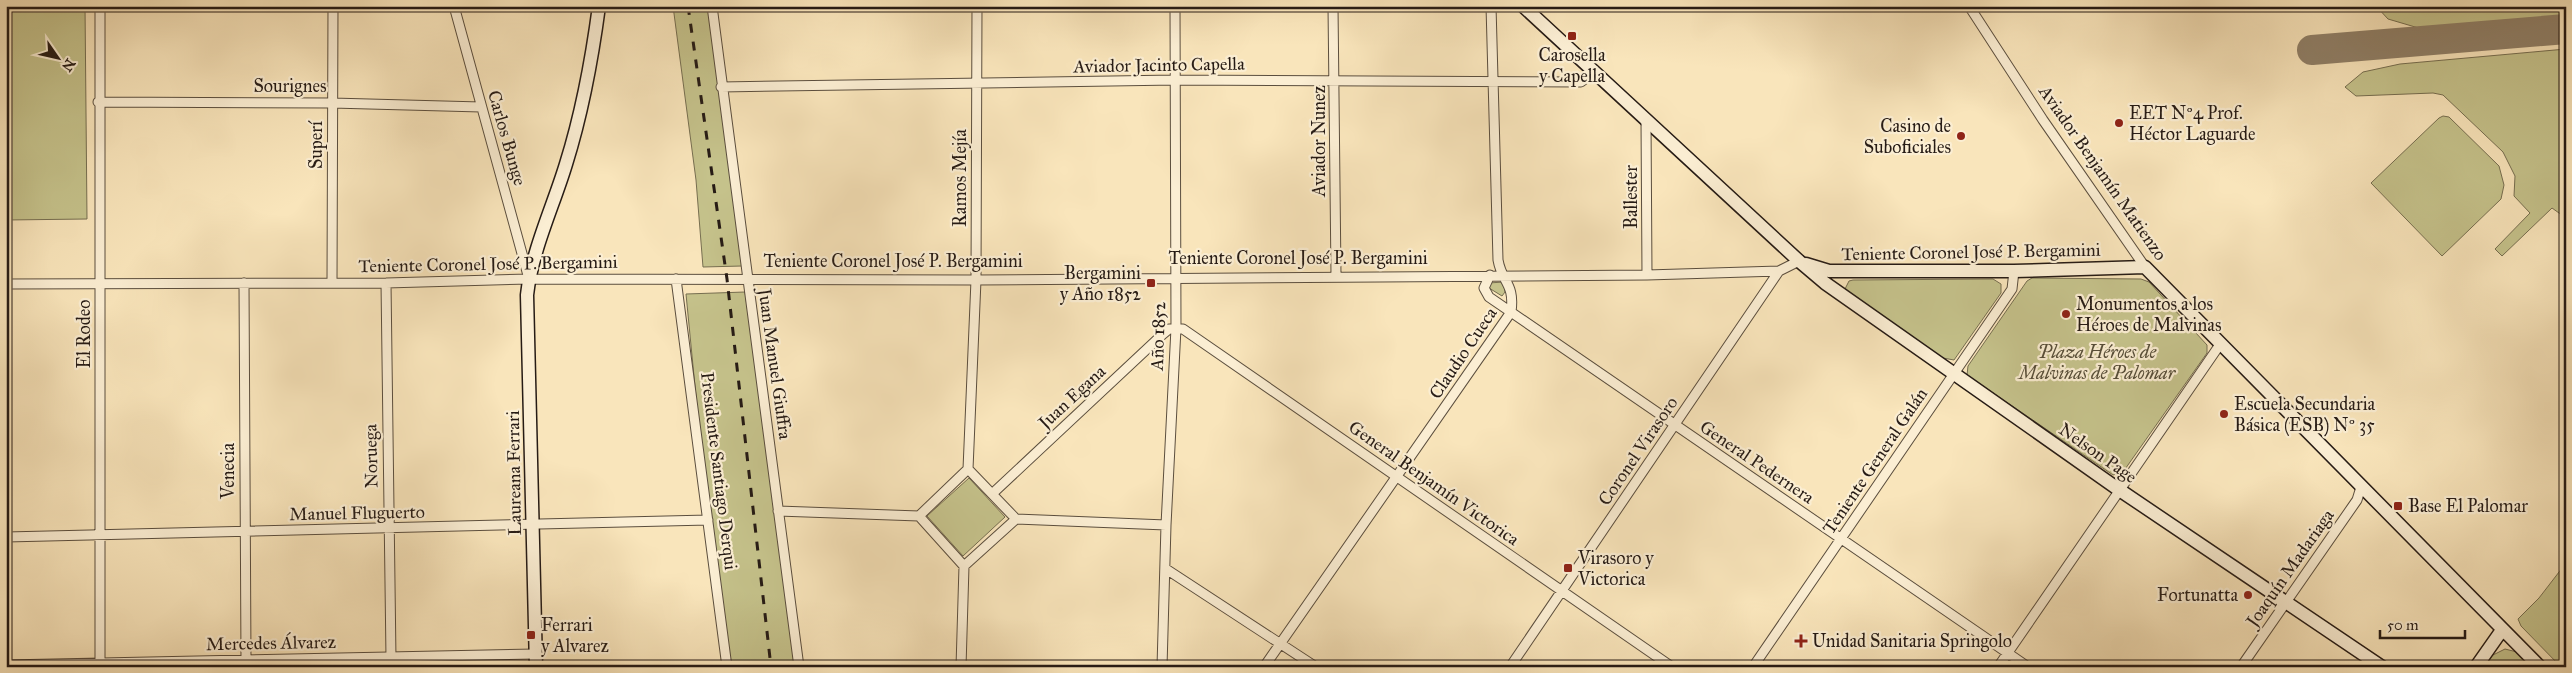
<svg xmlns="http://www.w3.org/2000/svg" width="2572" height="673" font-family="'IM FELL Great Primer',serif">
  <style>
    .green { fill: #c5c28b; stroke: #766e50 }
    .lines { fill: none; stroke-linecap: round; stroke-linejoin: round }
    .taxiway { stroke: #908068; stroke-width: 30 }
    .street-casing { stroke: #5b4e3e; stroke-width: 11 }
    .secondary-casing { stroke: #261b15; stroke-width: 15 }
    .street { stroke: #fbeed3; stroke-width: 9 }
    .secondary { stroke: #fbeed3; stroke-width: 12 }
    .rail { stroke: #261b15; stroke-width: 3; stroke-dasharray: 9 9; stroke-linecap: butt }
    .poi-dot { fill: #8f2418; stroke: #fbeed3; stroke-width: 2 }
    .labels { text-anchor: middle; stroke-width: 4.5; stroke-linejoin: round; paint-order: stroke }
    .poi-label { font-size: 18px; fill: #261b15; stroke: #fbeed3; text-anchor: start }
    .street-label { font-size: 18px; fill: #261b15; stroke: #fbeed3 }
    .park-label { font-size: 18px; font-style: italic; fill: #564d38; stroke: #fbeed3 }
  </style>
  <rect width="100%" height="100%" fill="#f9e5bb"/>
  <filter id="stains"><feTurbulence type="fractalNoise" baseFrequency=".004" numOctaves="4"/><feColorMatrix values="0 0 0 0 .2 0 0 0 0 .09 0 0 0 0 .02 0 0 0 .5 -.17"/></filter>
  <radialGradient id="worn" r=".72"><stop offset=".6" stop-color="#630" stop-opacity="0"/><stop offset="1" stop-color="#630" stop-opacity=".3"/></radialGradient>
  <path class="green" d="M 6,6 L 85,6 L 87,219 L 6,220 Z
    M 673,6 L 712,6 L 742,266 L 703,267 L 696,180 Z
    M 2376,6 L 2566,6 L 2566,15 L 2422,29 L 2388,19 Z
    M 2566,49 L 2566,218 L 2552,208 L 2502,256 L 2495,249 L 2530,213 L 2514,196 L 2515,176 L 2503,152 L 2443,95 L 2433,93 L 2356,96 L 2345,87 L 2363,72 L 2400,64 Z
    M 2443,116 L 2449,117 L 2499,166 L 2504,185 L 2501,199 L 2442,256 L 2371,183 L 2439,118 Z
    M 2032,278 L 2141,279 L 2149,282 L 2207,345 L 2207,353 L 2123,472 L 2113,475 L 1967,375 L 1968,366 L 2027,281 Z
    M 1993,279 L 2001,284 L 2001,293 L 1954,360 L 1943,358 L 1847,293 L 1845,289 L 1849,281 L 1853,280 Z
    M 1504,282 L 1505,292 L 1502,296 L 1489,288 L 1488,283 Z
    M 745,292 L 799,667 L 727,667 L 708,520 L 686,294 Z
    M 969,478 L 1005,517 L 963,556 L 927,516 Z
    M 2566,563 L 2566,667 L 2561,667 L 2521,626 L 2518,619 L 2539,598 Z
    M 2505,649 L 2517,652 L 2533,667 L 2484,667 L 2491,656 Z"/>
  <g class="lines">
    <path class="taxiway" d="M 2312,50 L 2566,29"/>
    <g class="street-casing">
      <path id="street" d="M 100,6 L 100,662
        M 454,6 L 529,279
        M 712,6 L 799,667
        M 1333,6 L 1336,275
        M 1969,6 L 2043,120 L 2145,267
        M 721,87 L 1175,80 L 1581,82 L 1594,72
        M 98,102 L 332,103 L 481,107
        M 1646,120 L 1647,275
        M 1490,275 L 1484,288 L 1489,297 L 2028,667
        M 676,279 L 727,667
        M 244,283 L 246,659
        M 332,283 L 333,6
        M 386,283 L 391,658
        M 6,284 L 386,283 L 529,279 L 976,280 L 1647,275 L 1779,271
        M 968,469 L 976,280 L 977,6
        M 992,494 L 1163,334 L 1169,329 L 1183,329 L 1672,667
        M 778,511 L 919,516
        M 1016,519 L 1166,525
        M 6,537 L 708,520
        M 964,566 L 1016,519 L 968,469
        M 964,566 L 919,516 L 968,469
        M 1166,569 L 1316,667
        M 6,665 L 535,654
        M 961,667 L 964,566
        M 1162,667 L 1166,525 L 1176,328 L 1175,6
        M 1264,667 L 1511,312 C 1515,283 1502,283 1498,260 L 1491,6
        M 1510,667 L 1779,271 L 1799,261
        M 1753,667 L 2012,289 L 2014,271
        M 1998,667 L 2221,343
        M 2241,667 L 2357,500 L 2361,487"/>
    </g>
    <g class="secondary-casing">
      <path id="secondary" d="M 1523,6 L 1799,261 L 1825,283 L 2118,489 L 2382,667
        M 1806,264 L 1829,271 L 2014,271 L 2145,267 L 2540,667
        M 536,667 L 527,295 C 532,250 553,207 566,164 C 582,113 592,59 599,6
        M 2476,667 L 2502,630"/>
    </g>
    <use href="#street" class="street"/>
    <use href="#secondary" class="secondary"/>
    <path class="rail" d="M 688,6 L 727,279 L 771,667"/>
  </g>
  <g class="poi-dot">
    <rect x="1567" y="31" width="10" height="10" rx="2.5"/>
    <circle cx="2119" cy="123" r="5"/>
    <circle cx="1961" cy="136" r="5"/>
    <rect x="1146" y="278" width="10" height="10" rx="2.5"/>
    <circle cx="2066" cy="314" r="5"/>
    <circle cx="2224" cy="414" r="5"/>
    <rect x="2393" y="501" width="10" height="10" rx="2.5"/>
    <rect x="1563" y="563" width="10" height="10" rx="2.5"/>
    <circle cx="2248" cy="595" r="5"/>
    <rect x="526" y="630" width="10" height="10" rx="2.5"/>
    <path d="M1798.5 633.5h5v5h5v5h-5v5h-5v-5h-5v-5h5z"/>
  </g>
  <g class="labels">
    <g class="poi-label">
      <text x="1572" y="61" text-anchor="middle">Carosella<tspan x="1572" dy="21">y Capella</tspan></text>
      <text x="2129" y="119">EET Nº4 Prof.<tspan x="2129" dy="21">Héctor Laguarde</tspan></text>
      <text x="1951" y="132" text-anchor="end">Casino de<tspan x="1951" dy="21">Suboficiales</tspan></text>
      <text x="1141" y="279" text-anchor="end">Bergamini<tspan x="1141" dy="21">y Año 1852</tspan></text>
      <text x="2076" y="310">Monumentos a los<tspan x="2076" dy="21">Héroes de Malvinas</tspan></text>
      <text x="2234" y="410">Escuela Secundaria<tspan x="2234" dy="21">Básica (ESB) Nº 35</tspan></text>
      <text x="2408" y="512">Base El Palomar</text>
      <text x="1578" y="564">Virasoro y<tspan x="1578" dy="21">Victorica</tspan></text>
      <text x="2238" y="601" text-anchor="end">Fortunatta</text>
      <text x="541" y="631">Ferrari<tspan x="541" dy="21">y Alvarez</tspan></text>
      <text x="1812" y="647">Unidad Sanitaria Springolo</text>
    </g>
    <g class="street-label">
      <text transform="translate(1159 65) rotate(-1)" y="6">Aviador Jacinto Capella</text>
      <text x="290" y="92">Sourignes</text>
      <text transform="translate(507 138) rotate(74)" y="6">Carlos Bunge</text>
      <text transform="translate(1319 141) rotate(-90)" y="6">Aviador Nunez</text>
      <text transform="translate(316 145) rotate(-90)" y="6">Superí</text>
      <text transform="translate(2103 173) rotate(55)" y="6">Aviador Benjamín Matienzo</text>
      <text transform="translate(960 178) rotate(-90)" y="6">Ramos Mejía</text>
      <text transform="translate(1631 197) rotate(-90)" y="6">Ballester</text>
      <text transform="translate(1971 252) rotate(-1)" y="6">Teniente Coronel José P. Bergamini</text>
      <text x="1298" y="264">Teniente Coronel José P. Bergamini</text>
      <text x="893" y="267">Teniente Coronel José P. Bergamini</text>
      <text transform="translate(488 264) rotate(-1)" y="6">Teniente Coronel José P. Bergamini</text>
      <text transform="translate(84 334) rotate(-90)" y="6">El Rodeo</text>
      <text transform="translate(1158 336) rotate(-88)" y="6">Año 1852</text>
      <text transform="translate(1463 353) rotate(-56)" y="6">Claudio Cueca</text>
      <text transform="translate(775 364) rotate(82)" y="6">Juan Manuel Giuffra</text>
      <text transform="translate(1072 397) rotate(-43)" y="6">Juan Egana</text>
      <text transform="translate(1638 451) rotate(-56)" y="6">Coronel Virasoro</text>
      <text transform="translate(2098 453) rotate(35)" y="6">Nelson Page</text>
      <text transform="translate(371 456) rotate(-91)" y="6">Noruega</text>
      <text transform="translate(1875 461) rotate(-56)" y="6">Teniente General Galán</text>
      <text transform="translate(1757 462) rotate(34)" y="6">General Pedernera</text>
      <text transform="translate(228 471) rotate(-90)" y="6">Venecia</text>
      <text transform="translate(719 471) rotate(83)" y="6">Presidente Santiago Derqui</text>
      <text transform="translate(514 473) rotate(-91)" y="6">Laureana Ferrari</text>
      <text transform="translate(1434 483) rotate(35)" y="6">General Benjamín Victorica</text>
      <text transform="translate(357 513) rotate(-1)" y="6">Manuel Fluguerto</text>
      <text transform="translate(2290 568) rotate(-55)" y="6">Joaquín Madariaga</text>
      <text transform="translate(271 643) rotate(-1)" y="6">Mercedes Álvarez</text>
    </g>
    <g class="park-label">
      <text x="2097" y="358">Plaza Héroes de<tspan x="2097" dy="21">Malvinas de Palomar</tspan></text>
    </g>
  </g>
  <rect width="2572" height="673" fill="none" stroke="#f9e5bb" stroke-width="25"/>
  <rect x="8" y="8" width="2557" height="658" fill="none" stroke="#261b15" stroke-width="2.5"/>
  <rect x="12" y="12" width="2547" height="648" fill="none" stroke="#261b15"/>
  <g transform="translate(58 58) rotate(124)" stroke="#fbeed3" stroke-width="4" paint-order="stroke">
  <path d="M0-4L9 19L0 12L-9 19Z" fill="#261b15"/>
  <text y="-8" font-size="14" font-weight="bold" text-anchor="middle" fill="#261b15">N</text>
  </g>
  <path d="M2380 630v8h85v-8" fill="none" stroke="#261b15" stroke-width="2.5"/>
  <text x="2387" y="630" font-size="15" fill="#261b15" stroke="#fbeed3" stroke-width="4" paint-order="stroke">50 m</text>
  <rect width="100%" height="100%" filter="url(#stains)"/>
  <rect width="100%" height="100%" fill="url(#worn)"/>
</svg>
